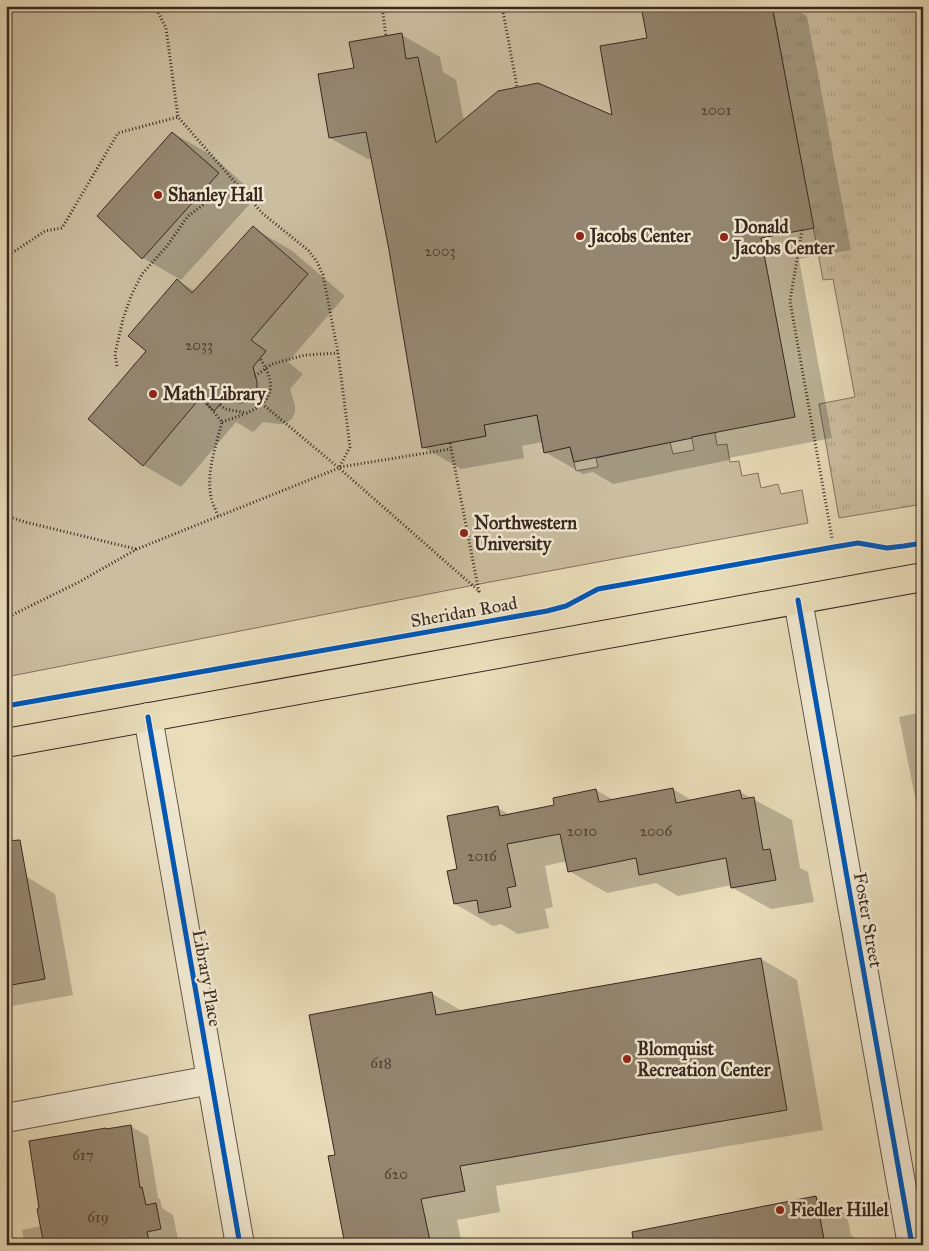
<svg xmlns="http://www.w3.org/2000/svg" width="929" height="1251" font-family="'IM FELL Great Primer',serif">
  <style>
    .grass { fill: url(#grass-tufts); stroke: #827360 }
    .park { fill: #cbbea0; stroke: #827360 }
    .shadow { fill: #0003 }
    .building { fill: #948670; stroke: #38281f }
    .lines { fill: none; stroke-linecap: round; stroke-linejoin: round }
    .minor-casing { stroke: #645546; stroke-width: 30 }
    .major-casing { stroke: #38281f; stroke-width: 30 }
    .path { stroke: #38281f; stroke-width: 3; stroke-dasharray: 1 2.5; stroke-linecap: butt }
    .minor { stroke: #f1e9d2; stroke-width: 28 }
    .major { stroke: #e9ddba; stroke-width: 28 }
    .cycleway-casing { stroke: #f1e9d2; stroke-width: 8 }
    .cycleway { stroke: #0057b8; stroke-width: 5 }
    .poi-dot { fill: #8f2418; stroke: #f1e9d2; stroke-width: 2 }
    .labels { text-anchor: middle; stroke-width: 5; stroke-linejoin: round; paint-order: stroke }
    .number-label { font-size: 15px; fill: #4f4033 }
    .poi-label { font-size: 18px; font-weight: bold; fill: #38281f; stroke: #f1e9d2; text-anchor: start }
    .street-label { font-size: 18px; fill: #38281f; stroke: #f1e9d2 }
  </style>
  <defs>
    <pattern id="grass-tufts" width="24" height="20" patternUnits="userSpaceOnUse" patternTransform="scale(1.25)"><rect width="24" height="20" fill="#cbbea0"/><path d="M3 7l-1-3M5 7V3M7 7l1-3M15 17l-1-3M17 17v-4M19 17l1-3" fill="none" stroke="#afa389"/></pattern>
  </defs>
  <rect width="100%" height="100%" fill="#e9ddba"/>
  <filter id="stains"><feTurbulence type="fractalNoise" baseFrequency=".004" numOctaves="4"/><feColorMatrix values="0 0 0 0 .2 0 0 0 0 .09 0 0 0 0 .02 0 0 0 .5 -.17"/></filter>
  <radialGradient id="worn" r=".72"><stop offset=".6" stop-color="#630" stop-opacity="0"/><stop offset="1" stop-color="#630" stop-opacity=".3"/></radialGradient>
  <path class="grass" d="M 772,6 L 923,6 L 923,504 L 839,518 L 819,404 L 855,397 L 833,279 L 823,280 Z"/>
  <path class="park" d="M 6,6 L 763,6 L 466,440 L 486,436 L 484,425 L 537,415 L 544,452 L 570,447 L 576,471 L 598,467 L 596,458 L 670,442 L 673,454 L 694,450 L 689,422 L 715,432 L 717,445 L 727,444 L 730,462 L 739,461 L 742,476 L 758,473 L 761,488 L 778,484 L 781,494 L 802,490 L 808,523 L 490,582 L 6,677 Z"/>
  <path class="shadow" d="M 642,6 L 790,6 L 807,16 L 851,250 L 799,259 L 832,438 L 729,458 L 729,460 L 613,484 L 593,472 L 583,474 L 545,452 L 543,442 L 522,446 L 524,458 L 461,469 L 423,447 L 390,250 L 372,159 L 368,159 L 330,138 L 356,69 L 402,35 L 440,57 L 443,72 L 456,80 L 464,121 L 614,117 L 649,39 Z
    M 173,133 L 211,155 L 257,196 L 181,280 L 143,258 L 98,216 Z
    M 253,228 L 291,250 L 345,296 L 288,362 L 303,374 L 290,389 L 295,405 L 295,412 L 292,419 L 286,423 L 279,424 L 263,422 L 253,432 L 236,422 L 181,487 L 143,465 L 148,350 L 177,281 L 195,291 Z
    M 923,712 L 923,837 L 899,717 Z
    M 673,789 L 693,801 L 740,792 L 792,820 L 800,868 L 808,872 L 814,902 L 771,909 L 733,888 L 732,885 L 678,896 L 656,883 L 607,893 L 569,871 L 567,861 L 545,866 L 553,907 L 545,909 L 549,928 L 518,934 L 501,924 L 493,926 L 455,904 L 458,870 L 498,808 L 510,815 L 556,806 L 596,790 L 614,800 Z
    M 27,877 L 55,894 L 73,995 L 6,1007 L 6,881 Z
    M 761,959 L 797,980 L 823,1130 L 496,1186 L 500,1212 L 457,1220 L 462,1245 L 347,1245 L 336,1156 L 431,993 L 462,1011 Z
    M 130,1126 L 148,1136 L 158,1198 L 160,1199 L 162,1208 L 173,1215 L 178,1239 L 165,1242 L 165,1245 L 25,1245 L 22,1230 L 41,1226 L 107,1130 Z
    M 816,1197 L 847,1215 L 851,1235 L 866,1245 L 672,1245 Z"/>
  <path class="building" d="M 641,6 L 772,6 L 814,228 L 761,238 L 795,417 L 692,437 L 692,438 L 574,462 L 570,447 L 544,453 L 537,415 L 484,425 L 486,436 L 422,448 L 389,250 L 366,132 L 329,138 L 318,74 L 354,68 L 349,42 L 402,33 L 406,59 L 418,57 L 436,143 L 498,91 L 538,83 L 612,115 L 600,46 L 647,38 Z
    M 172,132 L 219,173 L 142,259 L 97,216 Z
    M 253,226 L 308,274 L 251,340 L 266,351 L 253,367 L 257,382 L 257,389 L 254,397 L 247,402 L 240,403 L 224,400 L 214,411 L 200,398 L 143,466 L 88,419 L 146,351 L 128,336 L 177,279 L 192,293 Z
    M 673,788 L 676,803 L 740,790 L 742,799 L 754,797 L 763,850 L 770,849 L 776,880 L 731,888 L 726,858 L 639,875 L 636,858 L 568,872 L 560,834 L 507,844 L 516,886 L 507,888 L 511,907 L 479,913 L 477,900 L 454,904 L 447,871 L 457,869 L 447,816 L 498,806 L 500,816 L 554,805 L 553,798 L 596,789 L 599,802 Z
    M 20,840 L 45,979 L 6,986 L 6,841 Z
    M 761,958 L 787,1110 L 460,1166 L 465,1191 L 421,1199 L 431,1245 L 345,1245 L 328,1156 L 335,1155 L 309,1015 L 432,992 L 436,1015 Z
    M 131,1125 L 140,1188 L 142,1187 L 146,1205 L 156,1203 L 161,1229 L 147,1232 L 149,1240 L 127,1245 L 44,1245 L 37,1209 L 39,1208 L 29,1141 L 106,1128 L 106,1129 Z
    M 816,1196 L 825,1245 L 634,1245 L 632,1232 Z"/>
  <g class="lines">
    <g class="minor-casing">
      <path id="minor" d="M 798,600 L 912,1245
        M 148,717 L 240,1245
        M 6,1118 L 211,1080"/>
    </g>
    <g class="major-casing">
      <path id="major" d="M 6,743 L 923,577"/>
    </g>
    <path class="path" d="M 382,6 L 386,36
      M 502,6 L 517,87
      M 802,230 L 790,301 L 832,538
      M 6,257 L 45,231 L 62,228 L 118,133 L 178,117
      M 117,366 L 115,354 L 123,319 L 131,296 L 142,274 L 167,246 L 188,216 L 211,199 L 241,190
      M 255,376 L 272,364 L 305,355 L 338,353
      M 254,397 L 339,468 L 480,592
      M 207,404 L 222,422 C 216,446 206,472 211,497 C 212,503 216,510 218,516
      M 220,405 L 225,409 L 247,413 C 253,410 260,407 264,402 C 277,390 268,371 260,358
      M 222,422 L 245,414
      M 450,443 L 479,592
      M 340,467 L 451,449
      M 6,516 L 25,522 L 136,549
      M 6,618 L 79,582 L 137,549 L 339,468 L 350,447 L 338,353 L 323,275 L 317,262 L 309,251 L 262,213 L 178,117 L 166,28 L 155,6"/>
    <use href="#minor" class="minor"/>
    <use href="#major" class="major"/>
    <g class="cycleway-casing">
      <path id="cycleway" d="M 798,600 L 912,1245
        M 6,706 L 547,611 L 566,606 L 598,589 L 834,547 L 858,543 L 887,548 L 904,546 L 923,543
        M 148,717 L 240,1245"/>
    </g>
    <use href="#cycleway" class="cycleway"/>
  </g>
  <g class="poi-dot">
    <circle cx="158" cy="195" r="5"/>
    <circle cx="580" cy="236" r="5"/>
    <circle cx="724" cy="237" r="5"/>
    <circle cx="153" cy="394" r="5"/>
    <circle cx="464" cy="533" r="5"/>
    <circle cx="627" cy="1059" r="5"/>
    <circle cx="780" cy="1210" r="5"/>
  </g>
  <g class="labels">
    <g class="number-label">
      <text x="716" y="115">2001</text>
      <text x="440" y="256">2003</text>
      <text x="199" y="350">2033</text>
      <text x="582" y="836">2010</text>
      <text x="656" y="836">2006</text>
      <text x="482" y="861">2016</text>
      <text x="381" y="1068">618</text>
      <text x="83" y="1160">617</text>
      <text x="396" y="1179">620</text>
      <text x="98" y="1222">619</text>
    </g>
    <g class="poi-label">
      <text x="168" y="201">Shanley Hall</text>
      <text x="734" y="233">Donald<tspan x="734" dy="21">Jacobs Center</tspan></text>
      <text x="590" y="242">Jacobs Center</text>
      <text x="163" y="400">Math Library</text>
      <text x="474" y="529">Northwestern<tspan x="474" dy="21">University</tspan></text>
      <text x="637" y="1055">Blomquist<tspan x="637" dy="21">Recreation Center</tspan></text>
      <text x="790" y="1216">Fiedler Hillel</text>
    </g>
    <g class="street-label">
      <text transform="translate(464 612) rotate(-10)" y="6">Sheridan Road</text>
      <text transform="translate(868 920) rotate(80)" y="6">Foster Street</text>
      <text transform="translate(207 978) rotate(80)" y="6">Library Place</text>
    </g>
  </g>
  <rect width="929" height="1251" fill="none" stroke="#e9ddba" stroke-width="25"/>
  <rect x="8" y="8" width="914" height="1236" fill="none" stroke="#38281f" stroke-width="2.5"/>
  <rect x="12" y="12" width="904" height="1226" fill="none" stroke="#38281f"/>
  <rect width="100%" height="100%" filter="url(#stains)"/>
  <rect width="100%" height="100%" fill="url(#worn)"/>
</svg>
